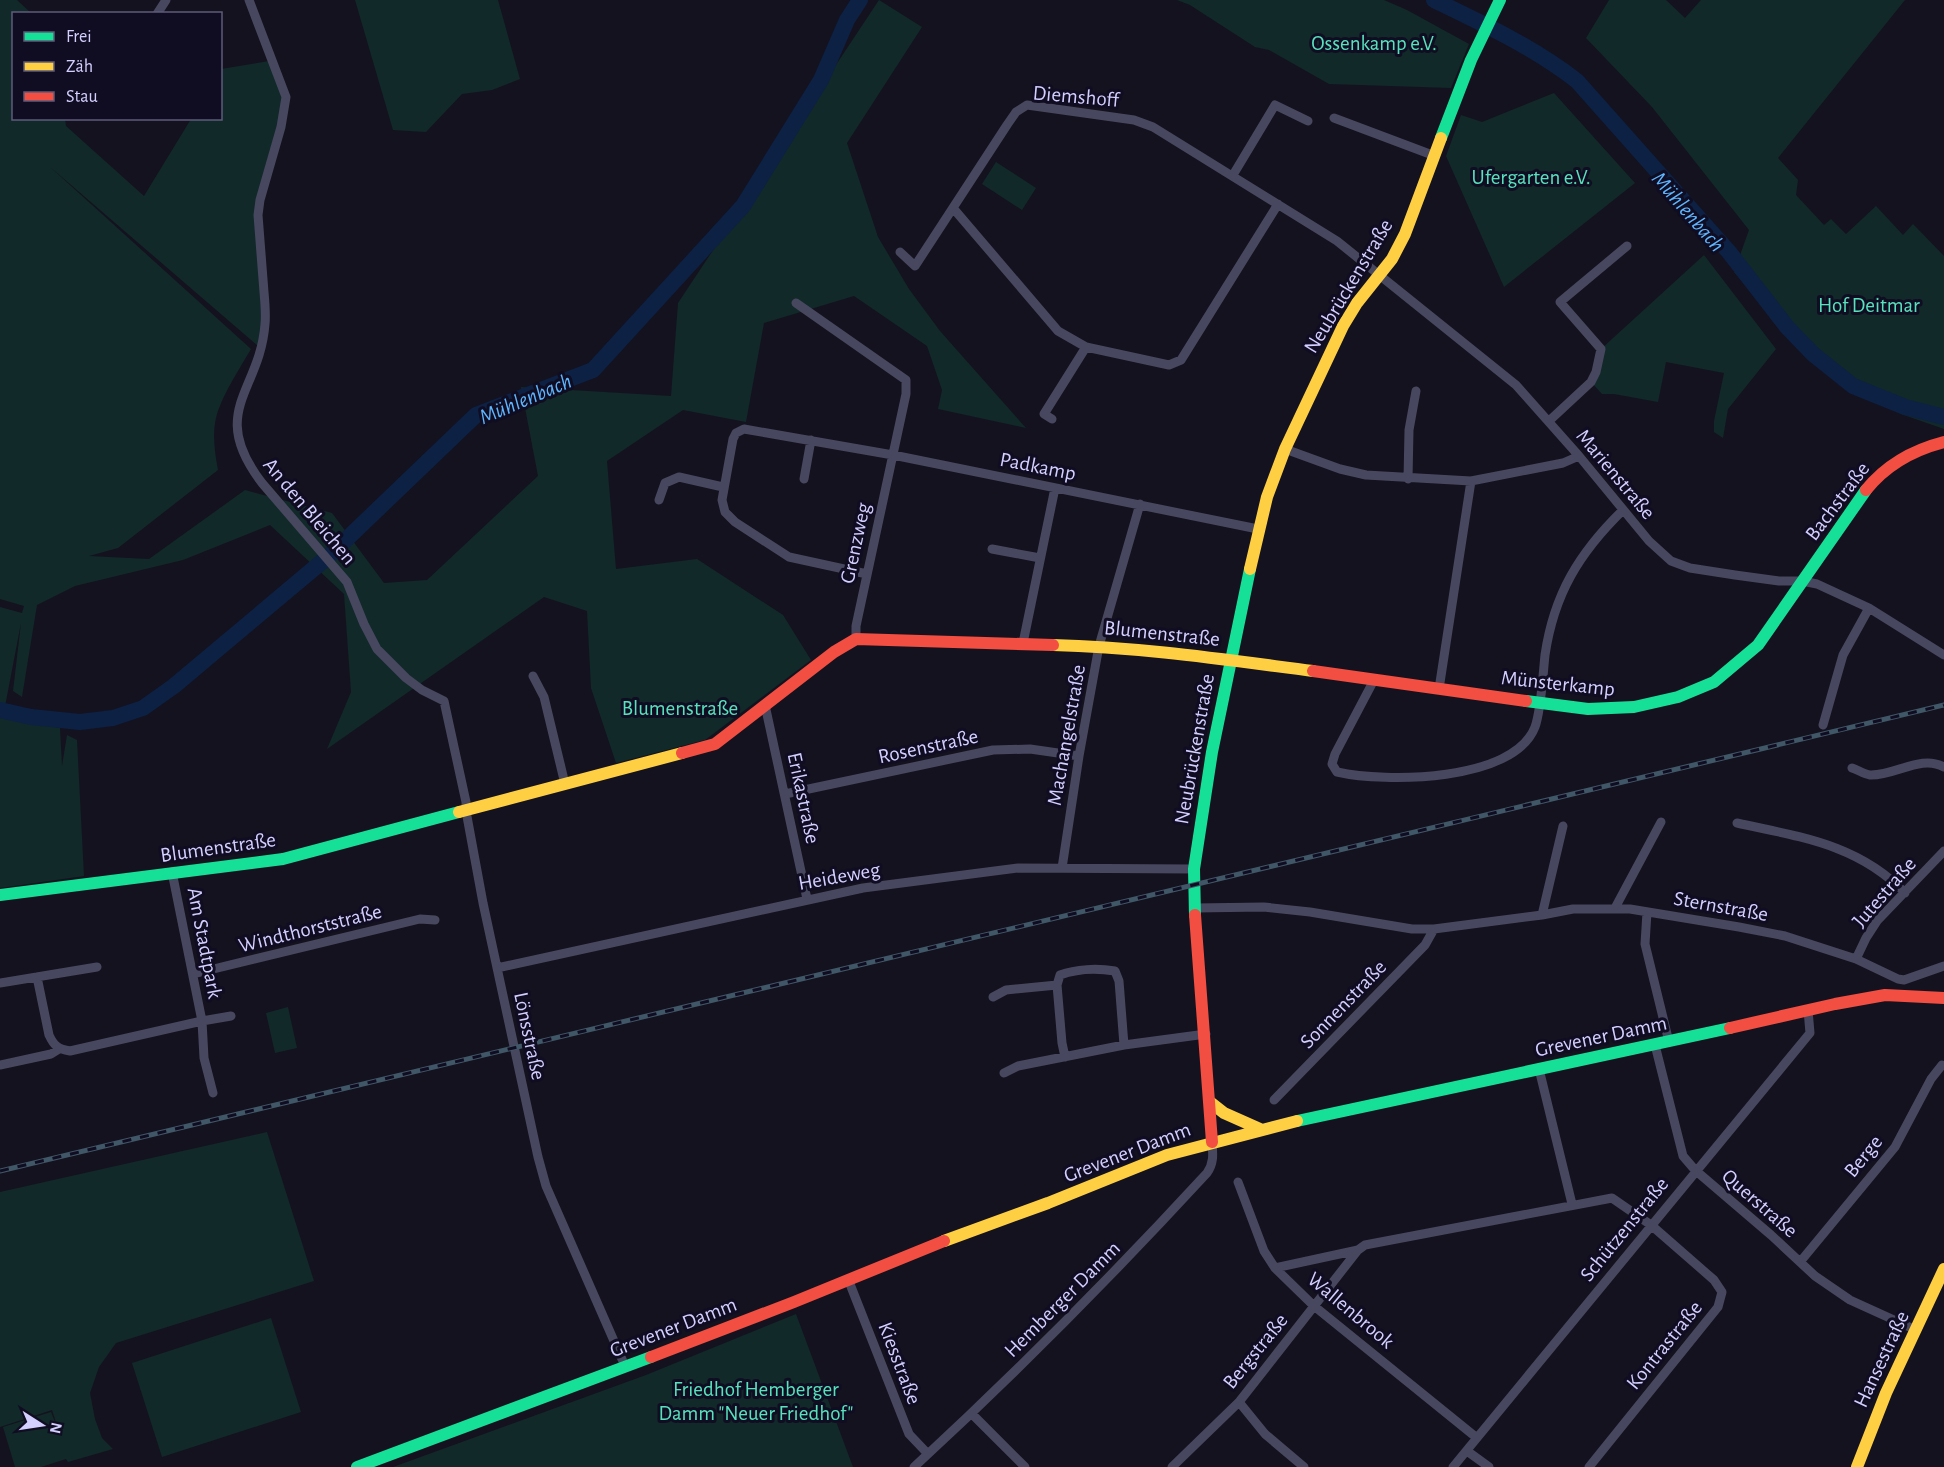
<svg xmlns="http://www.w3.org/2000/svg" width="1944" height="1467" font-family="'Alegreya Sans',sans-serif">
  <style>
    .green { fill: #112929 }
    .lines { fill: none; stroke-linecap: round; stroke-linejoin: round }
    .river { stroke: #0c2144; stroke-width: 16 }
    .street { stroke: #47475f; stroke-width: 9 }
    .fast { stroke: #16e098; stroke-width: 12 }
    .slow { stroke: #ffcf43; stroke-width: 12 }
    .jam { stroke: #f24e42; stroke-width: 12 }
    .rail-casing { stroke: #405768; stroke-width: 5 }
    .rail { stroke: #100d23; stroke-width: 3; stroke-dasharray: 9; stroke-linecap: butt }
    .labels { text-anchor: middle; stroke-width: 6; stroke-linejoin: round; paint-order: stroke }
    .park-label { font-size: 21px; fill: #57e2bd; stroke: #100d23 }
    .street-label { font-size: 21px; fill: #d3cfff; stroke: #100d23 }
    .water-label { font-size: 22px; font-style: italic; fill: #5db6ff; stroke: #100d23 }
  </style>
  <rect width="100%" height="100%" fill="#14121e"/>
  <path class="green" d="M 0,0 L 17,0 L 31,13 L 14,14 L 14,118 L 65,119 L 66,126 L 144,196 L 191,119 L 220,118 L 221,69 L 269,61 L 283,97 L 281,114 L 258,199 L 264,322 L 258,346 L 49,166 L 251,349 C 240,368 221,397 216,418 C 212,435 215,453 218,470 L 118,548 L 89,556 L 149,559 L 245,490 L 332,513 L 384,583 L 427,580 L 538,476 L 521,387 L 671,396 L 678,303 L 879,0 L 922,27 L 847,143 L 878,237 L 909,289 L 940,331 L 1026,428 L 938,409 L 942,390 L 927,346 L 854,296 L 764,323 L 746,422 L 683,410 L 607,461 L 616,569 L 697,559 L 783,615 L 811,660 L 705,740 L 616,763 L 591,688 L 587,611 L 544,597 L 327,749 L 351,692 L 344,594 L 270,525 L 183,560 L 75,586 L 37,605 L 22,697 L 13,691 L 21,623 L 3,717 L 60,728 L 62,766 L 67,735 L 77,740 L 84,876 L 0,888 L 0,607 L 22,613 L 24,606 L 0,599 Z
    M 355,0 L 498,0 L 520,79 L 492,90 L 462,94 L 426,132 L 393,130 Z
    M 1177,0 L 1384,0 L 1407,10 L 1469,44 L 1451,88 L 1329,84 L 1269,50 L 1255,47 L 1190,5 Z
    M 1609,0 L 1666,0 L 1685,18 L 1701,0 L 1905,0 L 1778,158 L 1798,180 L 1796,195 L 1824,225 L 1831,219 L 1846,234 L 1876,206 L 1903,235 L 1913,224 L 1944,256 L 1944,429 L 1901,414 L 1853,386 L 1802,351 L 1734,272 L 1749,230 L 1652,107 L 1586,38 Z
    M 1554,93 L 1635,183 L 1504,287 L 1446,156 L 1461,115 L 1482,122 Z
    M 996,162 L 1036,188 L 1022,210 L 982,184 Z
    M 1704,255 L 1776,349 L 1728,409 L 1723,438 L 1714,432 L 1714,421 L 1724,373 L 1666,362 L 1658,402 L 1614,394 L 1602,394 L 1591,382 L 1601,349 Z
    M 288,1007 L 297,1048 L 275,1053 L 266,1013 Z
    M 267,1132 L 314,1281 L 116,1343 L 99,1367 L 90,1393 L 95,1419 L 102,1438 L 113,1449 L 68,1462 L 66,1459 L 41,1467 L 15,1467 L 3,1427 L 51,1412 L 59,1432 L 52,1410 L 0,1427 L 0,1192 Z
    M 796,1314 L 853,1467 L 393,1467 L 646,1375 Z
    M 271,1318 L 301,1412 L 162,1457 L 132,1363 Z"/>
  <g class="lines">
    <path class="river" d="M 1434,0 C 1484,24 1533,47 1577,81 L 1729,252 L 1787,327 L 1813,354 L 1853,386 L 1905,407 L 1944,417
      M 0,710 L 31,717 L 80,722 L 113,718 L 143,708 L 174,686 L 330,555 L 476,415 L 593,370 L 743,206 L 821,80 L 847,20 L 860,0"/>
    <path class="street" d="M 249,0 L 286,97 L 281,127 L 260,200 L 258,215 C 260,241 262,267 264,292 C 265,303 266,314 265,324 C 260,392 207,411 262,483 L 347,582 L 364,624 L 377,649 L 406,678 L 422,690 L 444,701 L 466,802 L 466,811 L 483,903 L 538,1157 L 546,1186 L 625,1366
      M 157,14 L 166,0
      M 1334,118 L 1435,156
      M 1233,175 L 1275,105 L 1308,121
      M 953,208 L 1058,331 L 1086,347 L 1169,365 L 1181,360 L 1278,204
      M 900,252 L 915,266 L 1007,125 L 1016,112 L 1027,105 L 1134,120 L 1153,127 L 1337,241 L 1516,385 L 1579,456 L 1649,541 L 1671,561 L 1690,568 L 1735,575 L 1779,581 L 1802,581 L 1817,584 L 1869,608 L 1944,655
      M 796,303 L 906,380 L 906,394 L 856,626 L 856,639
      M 1052,419 L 1044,414 L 1086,347
      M 1549,421 L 1591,382 L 1596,372 L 1601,349 L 1560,302 L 1627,246
      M 1285,449 L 1340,469 L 1366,475 L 1471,481 L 1563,463 L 1579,456
      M 804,479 L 811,440
      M 1408,479 L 1409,430 L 1416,391
      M 659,500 L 665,483 L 679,477 L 723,487
      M 992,549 L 1040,558
      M 867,574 L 789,557 L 735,522 L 725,512 L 722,500 L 733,439 L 736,433 L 744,429 L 893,455 L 1258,529
      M 1023,643 L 1055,488
      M 533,676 L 544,697 L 565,784
      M 1374,680 L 1335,754 L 1332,764 L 1337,772 C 1385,783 1514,782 1535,727 C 1541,711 1543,674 1545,655 C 1554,594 1579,553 1623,510
      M 1439,689 L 1471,481
      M 765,705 L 807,899
      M 1823,725 L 1843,655 L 1869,608
      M 1852,768 C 1858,770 1864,774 1870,775 C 1895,776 1921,754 1944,767
      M 785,794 L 993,750 L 1030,749 L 1079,756
      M 1737,823 C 1800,837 1858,844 1905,893
      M 1062,868 L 1079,756 L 1099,646 L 1140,504
      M 172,872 L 202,1021 L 204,1058 L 213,1093
      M 1195,908 L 1264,907 L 1310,912 L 1412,929 L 1434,929 L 1542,915 L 1573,909 L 1630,909 L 1739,927 L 1785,936 L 1856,959 L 1898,979 L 1904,980 L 1944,966
      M 1615,908 L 1661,822
      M 1647,912 L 1645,944 L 1669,1042
      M 1542,915 L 1563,826
      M 1856,959 L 1866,938 L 1877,921 L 1944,851
      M 497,968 L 863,888 L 1018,868 L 1194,869
      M 193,974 L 420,919 L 435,920
      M 37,977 L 49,1035 C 54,1046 58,1049 70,1051 L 202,1021 L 231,1016
      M 0,983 L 97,967
      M 1057,985 L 1062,1043 L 1065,1057
      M 993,997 L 1006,990 L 1057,985 L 1060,975 C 1076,969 1097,968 1115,971 L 1119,981 L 1124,1045
      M 1655,1045 L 1683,1156 L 1695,1170 L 1771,1235 L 1815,1276 L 1850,1300 L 1916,1330
      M 0,1065 L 51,1054 L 59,1049
      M 1539,1069 L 1572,1204
      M 1004,1073 L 1018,1066 L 1124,1045 L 1206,1034
      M 1274,1100 L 1425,945 L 1434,929
      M 1238,1182 L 1264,1251 L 1275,1268 L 1314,1306 L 1477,1438
      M 1800,1262 L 1895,1147 L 1931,1079 L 1942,1065
      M 1275,1268 L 1358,1250
      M 848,1279 L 909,1434 L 928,1454
      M 1239,1402 L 1265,1434 L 1304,1467
      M 972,1414 L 1025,1467
      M 1467,1451 L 1489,1467
      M 914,1467 C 1016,1373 1113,1275 1207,1173 C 1214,1163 1213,1154 1212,1142
      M 1172,1467 L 1239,1402 L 1358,1250 L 1365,1245 L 1612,1198 L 1651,1225 L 1714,1280 L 1722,1292 L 1718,1307 L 1589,1467
      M 1453,1467 L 1810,1033 L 1808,1010"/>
    <path class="fast" d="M 1441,138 L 1471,60 L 1500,0
      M 1526,701 L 1588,709 L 1634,707 L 1678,697 L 1714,682 L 1758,645 L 1866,490
      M 0,895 L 283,859 L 459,812
      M 1195,915 L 1194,869 L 1212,752 L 1250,569
      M 1297,1121 L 1730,1028
      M 357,1467 L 651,1357"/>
    <path class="slow" d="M 1250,569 L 1267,497 L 1285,449 L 1343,326 L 1357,303 L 1392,259 L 1405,234 L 1441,138
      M 1053,645 C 1140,647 1227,660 1313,671
      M 459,812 L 682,753
      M 1210,1102 L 1224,1113 L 1260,1129
      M 944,1241 L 1048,1203 L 1167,1155 L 1297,1121
      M 1857,1467 L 1886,1393 L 1944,1269"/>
    <path class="jam" d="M 1866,490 C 1886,465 1913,450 1944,442
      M 1313,671 L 1526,701
      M 682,753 L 715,744 L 834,652 L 856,639 L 1053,645
      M 1195,915 L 1212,1142
      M 1730,1028 L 1835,1004 L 1885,995 L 1944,998
      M 651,1357 L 794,1302 L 944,1241"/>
    <g class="rail-casing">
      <path id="rail" d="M 0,1171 L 1944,705"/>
    </g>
    <use href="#rail" class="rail"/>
  </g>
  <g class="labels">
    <g class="park-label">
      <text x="1374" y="50">Ossenkamp e.V.</text>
      <text x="1531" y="184">Ufergarten e.V.</text>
      <text x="1869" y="312">Hof Deitmar</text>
      <text x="680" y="715">Blumenstraße</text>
      <text x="756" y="1396">Friedhof Hemberger<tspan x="756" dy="24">Damm "Neuer Friedhof"</tspan></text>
    </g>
    <g class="street-label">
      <text transform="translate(1076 96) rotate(5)" y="7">Diemshoff</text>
      <text transform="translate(1348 286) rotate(-59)" y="7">Neubrückenstraße</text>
      <text transform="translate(1038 466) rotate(11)" y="7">Padkamp</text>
      <text transform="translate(1616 474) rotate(50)" y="7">Marienstraße</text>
      <text transform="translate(1837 501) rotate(-53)" y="7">Bachstraße</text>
      <text transform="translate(310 511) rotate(50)" y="7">An den Bleichen</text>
      <text transform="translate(855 543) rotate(-78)" y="7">Grenzweg</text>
      <text transform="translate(1162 633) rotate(6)" y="7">Blumenstraße</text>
      <text transform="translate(1558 683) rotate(6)" y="7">Münsterkamp</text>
      <text transform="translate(1066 735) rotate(-80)" y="7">Machangelstraße</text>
      <text transform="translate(928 746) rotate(-12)" y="7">Rosenstraße</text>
      <text transform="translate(1194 749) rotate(-80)" y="7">Neubrückenstraße</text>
      <text transform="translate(804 798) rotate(78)" y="7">Erikastraße</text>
      <text transform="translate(218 847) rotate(-8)" y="7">Blumenstraße</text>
      <text transform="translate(839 876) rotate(-10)" y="7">Heideweg</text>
      <text transform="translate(1884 892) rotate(-49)" y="7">Jutestraße</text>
      <text transform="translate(1721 906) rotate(10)" y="7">Sternstraße</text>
      <text transform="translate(310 928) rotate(-14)" y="7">Windthorststraße</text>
      <text transform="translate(205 943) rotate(79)" y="7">Am Stadtpark</text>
      <text transform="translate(1343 1004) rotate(-46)" y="7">Sonnenstraße</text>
      <text transform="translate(530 1036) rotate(78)" y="7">Lönsstraße</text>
      <text transform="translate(1601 1036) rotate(-12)" y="7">Grevener Damm</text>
      <text transform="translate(1127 1152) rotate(-21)" y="7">Grevener Damm</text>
      <text transform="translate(1863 1156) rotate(-51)" y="7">Berge</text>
      <text transform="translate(1760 1203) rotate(41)" y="7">Querstraße</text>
      <text transform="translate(1624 1229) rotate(-51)" y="7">Schützenstraße</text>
      <text transform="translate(1062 1299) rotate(-45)" y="7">Hemberger Damm</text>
      <text transform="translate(1351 1310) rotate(40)" y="7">Wallenbrook</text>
      <text transform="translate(673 1327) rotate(-21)" y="7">Grevener Damm</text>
      <text transform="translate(1664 1345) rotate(-51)" y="7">Kontrastraße</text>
      <text transform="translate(1255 1351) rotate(-51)" y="7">Bergstraße</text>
      <text transform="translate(1881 1359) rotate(-65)" y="7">Hansestraße</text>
      <text transform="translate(900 1363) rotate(69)" y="7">Kiesstraße</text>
    </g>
    <g class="water-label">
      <text transform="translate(1689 211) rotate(49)" y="8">Mühlenbach</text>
      <text transform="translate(525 398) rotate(-23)" y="8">Mühlenbach</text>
    </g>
  </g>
  <rect x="12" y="12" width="210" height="108" fill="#100d23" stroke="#5e5b7b" stroke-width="1.5"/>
  <rect x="24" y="32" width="30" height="9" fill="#16e098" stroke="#5e5b7b" stroke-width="1.5"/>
  <text x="66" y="42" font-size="18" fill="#d3cfff">Frei</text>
  <rect x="24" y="62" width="30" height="9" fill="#ffcf43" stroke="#5e5b7b" stroke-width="1.5"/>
  <text x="66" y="72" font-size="18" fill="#d3cfff">Zäh</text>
  <rect x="24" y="92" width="30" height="9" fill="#f24e42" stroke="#5e5b7b" stroke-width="1.5"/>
  <text x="66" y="102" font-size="18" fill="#d3cfff">Stau</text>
  <g transform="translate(42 1425) rotate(102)" stroke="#100d23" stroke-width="4.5" paint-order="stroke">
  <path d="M0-4.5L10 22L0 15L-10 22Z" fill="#d3cfff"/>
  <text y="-9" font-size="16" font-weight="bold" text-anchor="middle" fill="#d3cfff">N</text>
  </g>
</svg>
